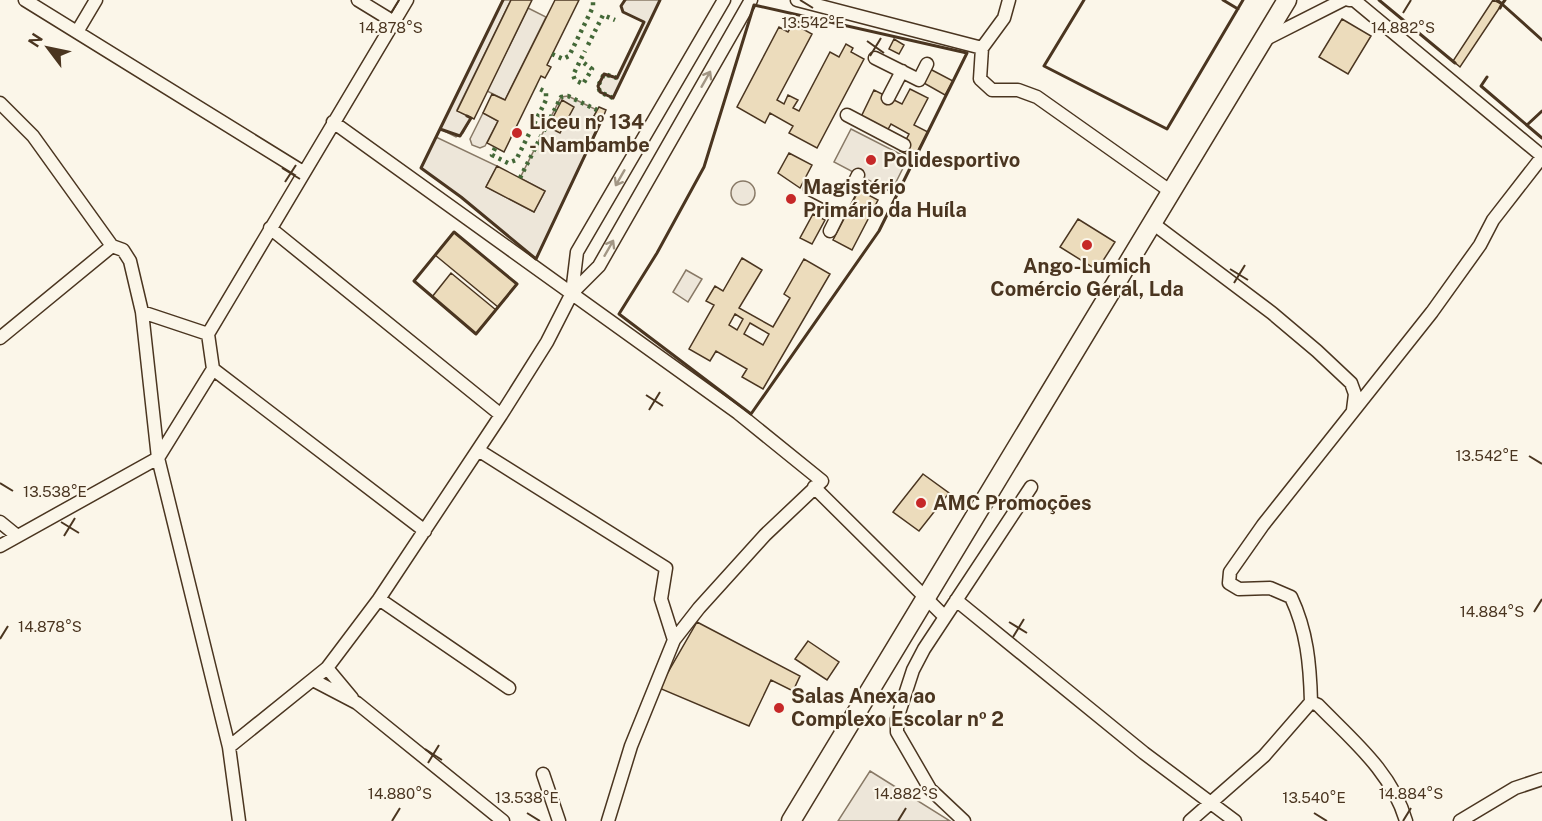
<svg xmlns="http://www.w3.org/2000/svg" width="1542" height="821" font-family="'Public Sans',sans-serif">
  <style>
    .green { fill: #ede6d9; stroke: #887966; stroke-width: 1.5 }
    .building { fill: #ecdcbc; stroke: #4a3520; stroke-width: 1.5; fill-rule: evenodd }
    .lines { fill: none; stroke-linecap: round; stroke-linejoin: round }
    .street-casing { stroke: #4a3520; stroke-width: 15 }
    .primary-casing { stroke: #4a3520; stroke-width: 21 }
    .street { stroke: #fbf6e9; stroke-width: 12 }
    .primary { stroke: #fbf6e9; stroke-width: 18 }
    .hedge { stroke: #436837; stroke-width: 4.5; stroke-dasharray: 3 4.5; stroke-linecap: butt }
    .wall { stroke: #4a3520; stroke-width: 3 }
    .oneway { stroke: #a29684 }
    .ticks { fill: none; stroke: #4a3520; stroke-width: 2 }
    .poi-dot { fill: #c62828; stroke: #fbf6e9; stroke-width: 2 }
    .labels { text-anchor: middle; stroke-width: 4.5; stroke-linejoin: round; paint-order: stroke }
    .poi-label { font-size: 20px; font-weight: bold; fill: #4a3520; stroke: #fbf6e9; text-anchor: start }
    .ticks-label { font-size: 15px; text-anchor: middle; fill: #4a3520; stroke: #fbf6e9; stroke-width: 4.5; stroke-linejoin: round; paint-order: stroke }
  </style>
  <rect width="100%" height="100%" fill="#fbf6e9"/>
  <path class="green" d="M 503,0 L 511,0 L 457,110 L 471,118 L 463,133 L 456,137 L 440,129 Z
    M 625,0 L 660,0 L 613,98 L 600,92 L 598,86 L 604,74 L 617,78 L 644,22 L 623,12 L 621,6 Z
    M 528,8 L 546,17 L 505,100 L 487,91 Z
    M 568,96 L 597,110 L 594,116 L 602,120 L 536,259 L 461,197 L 421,168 L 436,137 L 497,166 L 486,187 L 534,212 L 545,191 L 520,178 L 561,97 Z
    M 483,113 L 498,121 L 485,146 L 480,148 L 472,145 L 470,139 Z
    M 851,129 L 908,158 L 891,192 L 834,162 Z
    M731 193a12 12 0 1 1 24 0a12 12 0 1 1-24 0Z
    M 686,270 L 702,279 L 688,302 L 673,292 Z
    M 870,771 L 950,821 L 838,821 Z"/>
  <path class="building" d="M 511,0 L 532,0 L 474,119 L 457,111 Z
    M 555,0 L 579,0 L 547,65 L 551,67 L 545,78 L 541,76 L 504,152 L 487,143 L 498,121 L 483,113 L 492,94 L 505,100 Z
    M 1493,0 L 1502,4 L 1460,67 L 1453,61 Z
    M 1342,19 L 1371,36 L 1348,74 L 1319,57 Z
    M 795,20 L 801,23 L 799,27 L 812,34 L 777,100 L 784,104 L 788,95 L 798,100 L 793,108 L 799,111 L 830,52 L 839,57 L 846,44 L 853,48 L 851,52 L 864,59 L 817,148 L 789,133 L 793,126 L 770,113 L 765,123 L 737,107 L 779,27 L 788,32 Z
    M 894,39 L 904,45 L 899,54 L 889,49 Z
    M 930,69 L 953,81 L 945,95 L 922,82 Z
    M 910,89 L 928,98 L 914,125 L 928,132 L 914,158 L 900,151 L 909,134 L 891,124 L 886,133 L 860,119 L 874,90 L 902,104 Z
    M 562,100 L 574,107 L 560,133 L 548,127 Z
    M 599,107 L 606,110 L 602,120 L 594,116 Z
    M 789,153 L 812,165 L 800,188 L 778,173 Z
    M 497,166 L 545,191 L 534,212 L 486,187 Z
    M 859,190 L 878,200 L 852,250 L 833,240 Z
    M 813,214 L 825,220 L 812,244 L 800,238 Z
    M 1078,219 L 1115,242 L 1097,270 L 1060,247 Z
    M 454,232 L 517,284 L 498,307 L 435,255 Z
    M 742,258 L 762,270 L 739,308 L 773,327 L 790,298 L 784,294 L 804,259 L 830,274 L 763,389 L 742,377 L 747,369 L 716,351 L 710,361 L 689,349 L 714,305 L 706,301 L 715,286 L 723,291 ZM 735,314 L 743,319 L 737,330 L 729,325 ZM 750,323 L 769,334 L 763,345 L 744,334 Z
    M 451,273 L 496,310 L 476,334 L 432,297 Z
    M 923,474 L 949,493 L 919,531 L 893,512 Z
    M 697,622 L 800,676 L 793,691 L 771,680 L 749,726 L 659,688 Z
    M 808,641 L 839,662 L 827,680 L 795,659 Z"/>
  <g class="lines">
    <g class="street-casing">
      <path id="street" d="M 25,0 L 303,172
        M 358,0 L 394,22
        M 797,0 L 982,48
        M 1009,0 L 1004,18 L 982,48 L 980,79 L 992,90 L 1018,90 L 1037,97 L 1170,191
        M 1349,0 L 1354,0 L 1542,156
        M 77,32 L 96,0
        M 1264,40 L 1343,0
        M 875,58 L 919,80 L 927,64
        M 888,98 L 902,71
        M 0,103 L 33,136 L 112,246
        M 847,115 L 904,145
        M 333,122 L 738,413 L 822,481 L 765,535 L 699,608 L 674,640 L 631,746 L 608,821
        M 810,189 L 843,206
        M 1151,222 L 1272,313 L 1317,351 L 1351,383 L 1355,394 L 1353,410
        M 270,228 L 501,415
        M 830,231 L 858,175
        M 572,293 L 577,252 L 724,0
        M 208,334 L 407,0
        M 0,338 L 112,246 L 123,250 L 130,261 L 142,312 L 158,458 L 229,747 L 239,821
        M 213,369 L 425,531
        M 478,450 L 666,568 L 661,599 L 674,640
        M 814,487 L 945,617
        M 0,522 L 16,535
        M 0,546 L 158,458 L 213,369 L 208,334 L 142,312
        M 379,599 L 509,688
        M 956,600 L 1144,753 L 1235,821
        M 327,668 L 352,698
        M 313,680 L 357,703 L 503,821
        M 1311,702 C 1310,664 1307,631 1291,597 L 1270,588 L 1239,589 L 1229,583 L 1230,572 L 1263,525 L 1432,312 L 1480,245 L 1493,220 L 1542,157
        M 229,747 L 327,668 L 379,599 L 501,415 L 547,342 L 572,293 L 599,266 L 751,0
        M 543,774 L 559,821
        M 964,821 L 930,789 L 897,732 L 897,719 L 913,670 L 924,649 L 1031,487
        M 1190,821 L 1264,756 L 1311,702 L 1318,705 C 1352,740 1392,772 1406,821
        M 1460,821 L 1515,788 L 1542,779"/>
    </g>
    <g class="primary-casing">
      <path id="primary" d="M 791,821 L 1287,0"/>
    </g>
    <use href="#street" class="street"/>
    <use href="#primary" class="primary"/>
    <path class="hedge" d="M 588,45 L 603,15 L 615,20
      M 552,54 L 563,59 L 569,56 L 593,7 L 593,0
      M 584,63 L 592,69 L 583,84 L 575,80 L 573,75 L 585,51
      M 613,98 L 600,92 L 598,86 L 604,74 L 617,78
      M 495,148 L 492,155 L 508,163 L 516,160 L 546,100 L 546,92 L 536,87
      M 520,178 L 561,97 L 568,96 L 597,110"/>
    <path class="wall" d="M 625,0 L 621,6 L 623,12 L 644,22 L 617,78 L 604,74 L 598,86 L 600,92 L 613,98 L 660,0
      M 1084,0 L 1044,66 L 1167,129 L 1243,0
      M 1223,0 L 1238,9
      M 1379,0 L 1455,63
      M 1497,0 L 1502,4 L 1505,0
      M 754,5 L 967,53 L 879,231 L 751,414 L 619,314 L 657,253 L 704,167 Z
      M 1500,8 L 1502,4 L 1542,40
      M 1487,77 L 1481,86 L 1542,138
      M 467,116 L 471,118 L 460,136 L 440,129 L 503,0
      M 1527,125 L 1542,111
      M 440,129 L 421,168 L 461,197 L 536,259 L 603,117
      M 454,232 L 517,284 L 476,334 L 414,281 Z"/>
  </g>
  <defs><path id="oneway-shaft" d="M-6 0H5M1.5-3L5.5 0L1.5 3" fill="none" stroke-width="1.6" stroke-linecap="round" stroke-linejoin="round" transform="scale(1.5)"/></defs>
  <g class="oneway">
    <use href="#oneway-shaft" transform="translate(706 79) rotate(-60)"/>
    <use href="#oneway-shaft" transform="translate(620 178) rotate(120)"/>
    <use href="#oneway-shaft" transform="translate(609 248) rotate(-60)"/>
  </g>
  <path class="ticks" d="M 800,0 L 813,8M 391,13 L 399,0M 1403,13 L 1411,0M 867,41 L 884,53M 870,56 L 881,38M 282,168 L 300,179M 285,182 L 296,165M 1230,269 L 1248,280M 1234,283 L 1245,265M 646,395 L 663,406M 649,410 L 660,392M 1529,456 L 1542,464M 0,483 L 13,491M 61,522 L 79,533M 64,536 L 75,518M 1534,612 L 1542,599M 1009,622 L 1027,633M 1013,637 L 1024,619M 0,639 L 8,626M 425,749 L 442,760M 428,763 L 439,745M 527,813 L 540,821M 1314,813 L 1327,821M 392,821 L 400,808M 898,821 L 906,808M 1403,821 L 1411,808"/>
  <g class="poi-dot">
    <circle cx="517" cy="133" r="6"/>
    <circle cx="871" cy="160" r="6"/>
    <circle cx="791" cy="199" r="6"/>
    <circle cx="1087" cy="245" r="6"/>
    <circle cx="921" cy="503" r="6"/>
    <circle cx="779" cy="708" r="6"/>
  </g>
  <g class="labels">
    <g class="poi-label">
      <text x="529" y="129">Liceu nº 134<tspan x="529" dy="23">- Nambambe</tspan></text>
      <text x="883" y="167">Polidesportivo</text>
      <text x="803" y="194">Magistério<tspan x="803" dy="23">Primário da Huíla</tspan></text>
      <text x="1087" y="273" text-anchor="middle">Ango-Lumich<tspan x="1087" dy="23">Comércio Geral, Lda</tspan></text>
      <text x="933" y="510">AMC Promoções</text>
      <text x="791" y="703">Salas Anexa ao<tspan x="791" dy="23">Complexo Escolar nº 2</tspan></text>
    </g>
  </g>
  <g class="ticks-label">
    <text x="813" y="28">13.542°E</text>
    <text x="391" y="33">14.878°S</text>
    <text x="1403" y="33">14.882°S</text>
    <text x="1487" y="461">13.542°E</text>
    <text x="55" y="497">13.538°E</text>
    <text x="1492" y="617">14.884°S</text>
    <text x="50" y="632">14.878°S</text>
    <text x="400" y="799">14.880°S</text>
    <text x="906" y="799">14.882°S</text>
    <text x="1411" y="799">14.884°S</text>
    <text x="527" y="803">13.538°E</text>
    <text x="1314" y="803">13.540°E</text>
  </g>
  <g transform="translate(48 48) rotate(302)" stroke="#fbf6e9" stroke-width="4.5" paint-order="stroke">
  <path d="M0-4.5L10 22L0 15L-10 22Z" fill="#4a3520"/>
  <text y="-9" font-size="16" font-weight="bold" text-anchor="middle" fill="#4a3520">N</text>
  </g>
</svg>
